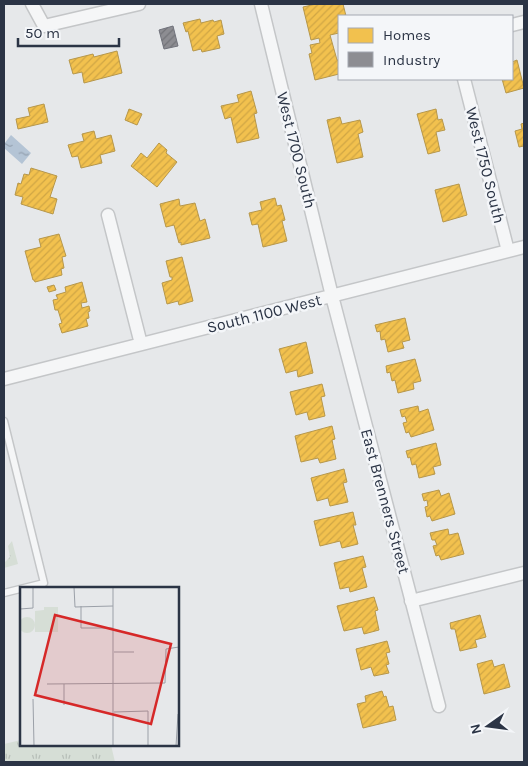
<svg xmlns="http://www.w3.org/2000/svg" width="528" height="766" font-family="Karla,sans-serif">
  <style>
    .grass { fill: url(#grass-tufts) }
    .water { fill: url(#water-ripples) }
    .homes { fill: url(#homes-hatch); stroke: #b6974b }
    .industry { fill: url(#industry-hatch); stroke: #70727b }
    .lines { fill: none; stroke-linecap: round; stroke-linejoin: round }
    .service-casing { stroke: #c4c6c8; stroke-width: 9 }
    .minor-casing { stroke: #c4c6c8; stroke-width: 15 }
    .service { stroke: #f5f6f7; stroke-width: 6 }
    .minor { stroke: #f5f6f7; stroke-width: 12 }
    .labels { text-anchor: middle; stroke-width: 5; stroke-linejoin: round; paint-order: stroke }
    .street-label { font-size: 16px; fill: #2b3445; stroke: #f4f6f9 }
    .inset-road { fill: none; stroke: #9ba0a8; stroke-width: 1 }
    .view { fill: #d62828; fill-opacity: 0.15; stroke: #d62828; stroke-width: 2.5 }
    .inset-edge { fill: none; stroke: #2b3445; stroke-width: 2.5 }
  </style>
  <defs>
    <pattern id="grass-tufts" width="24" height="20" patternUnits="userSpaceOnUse" patternTransform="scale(1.25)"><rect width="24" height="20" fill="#d6ded6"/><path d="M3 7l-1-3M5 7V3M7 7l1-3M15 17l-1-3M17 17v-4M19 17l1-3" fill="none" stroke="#b8bfb9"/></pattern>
    <pattern id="water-ripples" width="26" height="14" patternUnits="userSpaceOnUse" patternTransform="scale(1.25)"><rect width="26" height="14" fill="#b4c4d5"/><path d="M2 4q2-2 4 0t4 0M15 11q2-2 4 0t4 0" fill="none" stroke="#93a0af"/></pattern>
    <pattern id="homes-hatch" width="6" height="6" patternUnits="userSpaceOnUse" patternTransform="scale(1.25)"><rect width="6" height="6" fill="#f2c14e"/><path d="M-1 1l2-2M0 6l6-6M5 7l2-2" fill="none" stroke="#d0a645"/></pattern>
    <pattern id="industry-hatch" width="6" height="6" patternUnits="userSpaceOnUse" patternTransform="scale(1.25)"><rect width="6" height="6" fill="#8d8d92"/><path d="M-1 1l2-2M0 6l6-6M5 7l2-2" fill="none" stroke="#737479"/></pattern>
  </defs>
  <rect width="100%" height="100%" fill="#e6e8ea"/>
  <path class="grass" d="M 12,541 L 18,564 L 4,568 L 4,563 L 10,557 L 8,546 Z
    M 21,740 L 21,745 L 111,745 L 115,762 L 4,762 L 4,744 Z"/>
  <path class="water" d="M 11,135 L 31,153 L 22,164 L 4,148 L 4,144 Z"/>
  <path class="homes" d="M 316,4 L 343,4 L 346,16 L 339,16 L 339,33 L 330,35 L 337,60 L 339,60 L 339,74 L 315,80 L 309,54 L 312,53 L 310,45 L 320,43 L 319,38 L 311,40 L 303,7 Z
    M 200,19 L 201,23 L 213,20 L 214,22 L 221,20 L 224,34 L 217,36 L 220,48 L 202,52 L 201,49 L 193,51 L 188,31 L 186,32 L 183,23 Z
    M 117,51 L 122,73 L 84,83 L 82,72 L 73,74 L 69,60 L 93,54 L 94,57 Z
    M 517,60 L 524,88 L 506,93 L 502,79 L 512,79 L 512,62 Z
    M 251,91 L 257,113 L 254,114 L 259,138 L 237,143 L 231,117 L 225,119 L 221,106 L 239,102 L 237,95 Z
    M 44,104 L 48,122 L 18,129 L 16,119 L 30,116 L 28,108 Z
    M 129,109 L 142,114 L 137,125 L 125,120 Z
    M 436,109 L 438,120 L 442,119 L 445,130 L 436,132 L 440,151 L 428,154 L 417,114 Z
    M 340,117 L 342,124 L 360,120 L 363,132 L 358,134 L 363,157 L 337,163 L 327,120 Z
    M 524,123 L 524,146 L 519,147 L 515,131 L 522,129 L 521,124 Z
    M 94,131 L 96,139 L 111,135 L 115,151 L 100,155 L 102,163 L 81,168 L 78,156 L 72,157 L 68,145 L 84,141 L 82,134 Z
    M 159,143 L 167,150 L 166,153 L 177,162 L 157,187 L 131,166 L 141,153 L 147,158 Z
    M 31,168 L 57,176 L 50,197 L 57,199 L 53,214 L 21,204 L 23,197 L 15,195 L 18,183 L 21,184 L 24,174 L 29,175 Z
    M 459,184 L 467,215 L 443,222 L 435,190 Z
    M 275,198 L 277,206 L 281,205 L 285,220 L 282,221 L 287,241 L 263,247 L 258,224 L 252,225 L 249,213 L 262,210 L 260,202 Z
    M 179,199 L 180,206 L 195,203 L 200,221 L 205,219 L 210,238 L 181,245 L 181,242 L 179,243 L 174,225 L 166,227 L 160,204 Z
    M 59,234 L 66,256 L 62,257 L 64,268 L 61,269 L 62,275 L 35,282 L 34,280 L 33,280 L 25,251 L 41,247 L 39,239 Z
    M 182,257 L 193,301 L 179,305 L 178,301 L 167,304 L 162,283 L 172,280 L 172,277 L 170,277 L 166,261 Z
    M 82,282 L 87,302 L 81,303 L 82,308 L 89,306 L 90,311 L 88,312 L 89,318 L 86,319 L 88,326 L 62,333 L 59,324 L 62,323 L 58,310 L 55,310 L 53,300 L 58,299 L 56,295 L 66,292 L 65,287 Z
    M 54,285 L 56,290 L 49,292 L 47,287 Z
    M 405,318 L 410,340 L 402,342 L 404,348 L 388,352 L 385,339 L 381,340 L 380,331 L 377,332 L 375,325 Z
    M 306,342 L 313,373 L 298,377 L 297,370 L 286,373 L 279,349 Z
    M 415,359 L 421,381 L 413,383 L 414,389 L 398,393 L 395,380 L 392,381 L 390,372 L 387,373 L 386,366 Z
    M 322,384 L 325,396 L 321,397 L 325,416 L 309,420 L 307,412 L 296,415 L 290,392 Z
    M 418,406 L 419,412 L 428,409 L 434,430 L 411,437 L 409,432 L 406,433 L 403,423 L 407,422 L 405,416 L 402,417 L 400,410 Z
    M 332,426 L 335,439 L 332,440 L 336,459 L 320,463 L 318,458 L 301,462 L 295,436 Z
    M 436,443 L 441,465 L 433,467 L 435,474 L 419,478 L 416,464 L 412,465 L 410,457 L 408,458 L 406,451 Z
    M 344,469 L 347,482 L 343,483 L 348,502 L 330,506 L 328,498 L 317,501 L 311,478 Z
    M 439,490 L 441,496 L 449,493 L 455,514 L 432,521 L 430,516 L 427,517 L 425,507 L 428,506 L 427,500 L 424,501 L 422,494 Z
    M 353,512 L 356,525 L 353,525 L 358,544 L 342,548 L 340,541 L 320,546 L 314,521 Z
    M 448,529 L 449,535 L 458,533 L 464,554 L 441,560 L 439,555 L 436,556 L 433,546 L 437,545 L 435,540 L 432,540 L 430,533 Z
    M 363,556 L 366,567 L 362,568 L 367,587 L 350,592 L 349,587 L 340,589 L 334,563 Z
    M 374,597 L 378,610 L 375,611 L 379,630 L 364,634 L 362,627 L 344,631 L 337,606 Z
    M 480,615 L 486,637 L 475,640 L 477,647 L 460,651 L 455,629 L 451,629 L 450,623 Z
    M 387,641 L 390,652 L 386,653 L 389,664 L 386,665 L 389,673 L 374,676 L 371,667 L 361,670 L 356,649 Z
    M 492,660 L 494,667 L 504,664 L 510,687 L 484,694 L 477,664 Z
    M 382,691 L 384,697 L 386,696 L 389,707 L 393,706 L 396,720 L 363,728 L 357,704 L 366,702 L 365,696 Z"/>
  <path class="industry" d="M 173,26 L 178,46 L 164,49 L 159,30 Z"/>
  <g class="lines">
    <g class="service-casing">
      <path id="service" d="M 4,421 L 44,583 L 4,593"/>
    </g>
    <g class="minor-casing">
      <path id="minor" d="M 32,4 L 44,26 L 139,4
        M 261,4 L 332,296 L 439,706
        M 512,25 L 524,22
        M 464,79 L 508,251
        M 108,215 L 141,344
        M 4,379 L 524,247
        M 411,601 L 524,573"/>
    </g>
    <use href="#service" class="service"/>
    <use href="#minor" class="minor"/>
  </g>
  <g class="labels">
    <g class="street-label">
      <text transform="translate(297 150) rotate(76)" y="6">West 1700 South</text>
      <text transform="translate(486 165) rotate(76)" y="6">West 1750 South</text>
      <text transform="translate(264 313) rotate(-14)" y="6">South 1100 West</text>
      <text transform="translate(386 501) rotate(75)" y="6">East Brenners Street</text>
    </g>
  </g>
  <g transform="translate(20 587)">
    <rect width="159" height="159" fill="#e6e8ea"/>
    <path d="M 24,20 L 38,20 L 38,45 L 15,45 L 15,24 L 24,23 ZM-1 38a8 8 0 1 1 16 0a8 8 0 1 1-16 0Z" fill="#d6ded6"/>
    <path class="inset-road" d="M 54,0 L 55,20 L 93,19M 93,0 L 93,159M 61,19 L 61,41 L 93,41M 0,22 L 13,21 L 13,0M 94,65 L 114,65M 27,97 L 145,96 L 146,62 L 159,60M 44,97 L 44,118M 13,112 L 14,159M 94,125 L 128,124 L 128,159M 156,159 L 158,127"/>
    <path class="view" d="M 35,28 L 151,57 L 131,137 L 15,108 Z"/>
    <rect width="159" height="159" class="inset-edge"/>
  </g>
  <rect width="528" height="766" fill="none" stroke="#2b3445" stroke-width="10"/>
  <rect x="338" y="15" width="175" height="65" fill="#f4f6f9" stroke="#a4a8b1"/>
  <rect x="348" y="28" width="25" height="15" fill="#f2c14e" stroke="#a4a8b1"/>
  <text x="383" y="40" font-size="15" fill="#2b3445">Homes</text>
  <rect x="348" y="52" width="25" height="15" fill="#8d8d92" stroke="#a4a8b1"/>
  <text x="383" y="65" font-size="15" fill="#2b3445">Industry</text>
  <g transform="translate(488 726) rotate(256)" stroke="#f4f6f9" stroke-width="4" paint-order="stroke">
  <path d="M0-4L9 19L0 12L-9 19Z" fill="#2b3445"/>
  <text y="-8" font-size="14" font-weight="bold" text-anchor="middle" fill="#2b3445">N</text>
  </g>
  <path d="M18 38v8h101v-8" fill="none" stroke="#2b3445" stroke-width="2.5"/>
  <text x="25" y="38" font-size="15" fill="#2b3445" stroke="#f4f6f9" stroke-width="4" paint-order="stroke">50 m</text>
</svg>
